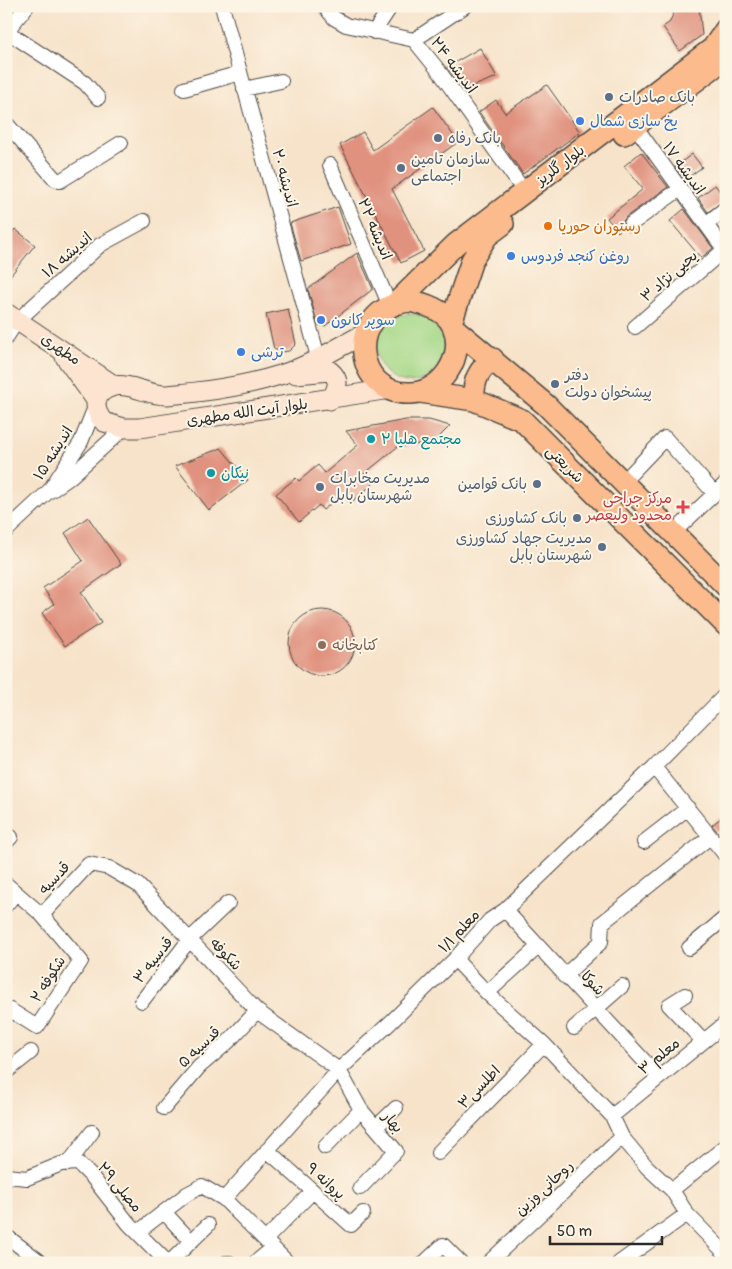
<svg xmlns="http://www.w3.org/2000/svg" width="732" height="1269" font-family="Pangolin,'Playpen Sans Arabic',sans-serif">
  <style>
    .green { fill: #a4d887; stroke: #688259 }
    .building { fill: #e0927f }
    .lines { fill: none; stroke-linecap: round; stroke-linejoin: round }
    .minor-casing { stroke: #4a4743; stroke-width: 16 }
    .secondary-casing { stroke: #4a4743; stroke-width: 21 }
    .primary-casing { stroke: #4a4743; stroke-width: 24 }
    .minor { stroke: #fff; stroke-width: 14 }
    .secondary { stroke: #fde4d1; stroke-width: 19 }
    .primary { stroke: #fbbb8c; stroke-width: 21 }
    .service-dot { fill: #5c6f8a; stroke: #fcf5e5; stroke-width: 2 }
    .shop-dot { fill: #3f7fe0; stroke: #fcf5e5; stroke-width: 2 }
    .food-dot { fill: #e8710a; stroke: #fcf5e5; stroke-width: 2 }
    .culture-dot { fill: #0f9aa8; stroke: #fcf5e5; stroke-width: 2 }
    .health-dot { fill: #e0444e; stroke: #fcf5e5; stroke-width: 2 }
    .education-dot { fill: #8d6e63; stroke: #fcf5e5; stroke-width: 2 }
    .labels { text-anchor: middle; stroke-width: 4; stroke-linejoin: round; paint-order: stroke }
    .street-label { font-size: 15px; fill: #2b2b2b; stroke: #fcf5e5 }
    .service-label { font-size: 15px; fill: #4e5e75; stroke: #fcf5e5; text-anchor: start }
    .shop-label { font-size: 15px; fill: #366cbe; stroke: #fcf5e5; text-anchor: start }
    .food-label { font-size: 15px; fill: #c56008; stroke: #fcf5e5; text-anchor: start }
    .culture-label { font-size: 15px; fill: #0d838f; stroke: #fcf5e5; text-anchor: start }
    .health-label { font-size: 15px; fill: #be3a42; stroke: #fcf5e5; text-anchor: end }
    .education-label { font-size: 15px; fill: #785e54; stroke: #fcf5e5; text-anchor: start }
  </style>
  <rect width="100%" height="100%" fill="#fcf5e5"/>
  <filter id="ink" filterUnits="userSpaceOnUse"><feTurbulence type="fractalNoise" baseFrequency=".02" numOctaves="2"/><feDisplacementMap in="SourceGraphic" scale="10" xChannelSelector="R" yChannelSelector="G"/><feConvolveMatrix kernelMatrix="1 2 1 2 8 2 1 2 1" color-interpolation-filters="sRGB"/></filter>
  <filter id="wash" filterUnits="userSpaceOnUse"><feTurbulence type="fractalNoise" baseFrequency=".0096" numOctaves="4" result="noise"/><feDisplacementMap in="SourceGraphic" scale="20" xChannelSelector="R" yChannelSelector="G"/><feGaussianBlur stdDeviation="1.12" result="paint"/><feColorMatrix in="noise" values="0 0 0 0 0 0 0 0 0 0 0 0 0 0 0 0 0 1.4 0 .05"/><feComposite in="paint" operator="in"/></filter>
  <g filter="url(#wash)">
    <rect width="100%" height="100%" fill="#f7e3ca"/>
    <path class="green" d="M376 348a34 34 0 1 1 68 0a34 34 0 1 1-68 0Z"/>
    <g id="blocks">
      <path class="building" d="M 676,6 L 699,6 L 702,35 L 680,51 L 663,27 L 670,22 Z
        M 480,48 L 497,77 L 463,90 L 447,67 Z
        M 547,85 L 580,132 L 523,174 L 479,112 L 496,100 L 505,113 Z
        M 433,107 L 458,142 L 392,189 L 424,251 L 401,263 L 340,145 L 363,132 L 373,150 Z
        M 641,152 L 668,187 L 626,217 L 623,221 L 623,227 L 618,232 L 607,218 L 643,189 L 624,166 Z
        M 692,154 L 702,167 L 685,180 L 675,167 Z
        M 715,185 L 726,199 L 708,212 L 698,198 Z
        M 338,207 L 351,244 L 301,261 L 290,223 Z
        M 684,209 L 713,248 L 701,258 L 670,221 Z
        M 15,229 L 35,245 L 6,281 L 6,240 Z
        M 357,253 L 373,289 L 325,326 L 318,325 L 308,289 Z
        M 288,309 L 296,344 L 289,351 L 281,352 L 274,349 L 266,314 Z
        M 406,420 L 429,420 L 450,426 L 431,445 L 413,444 L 396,448 L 364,474 L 373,484 L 350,503 L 342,494 L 323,510 L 319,505 L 299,522 L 276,494 L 296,478 L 299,481 L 318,465 L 325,473 L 358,445 L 346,431 Z
        M 221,448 L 248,480 L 209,510 L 175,466 Z
        M 88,517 L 121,564 L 81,592 L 101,623 L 65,646 L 42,613 L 54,604 L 43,588 L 83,561 L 65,533 Z
        M289 643a33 33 0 1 1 66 0a33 33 0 1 1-66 0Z
        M 726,814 L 726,842 L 712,825 Z"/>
    </g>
  </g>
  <g filter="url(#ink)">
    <use href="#blocks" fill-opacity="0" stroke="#4a4743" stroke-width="1"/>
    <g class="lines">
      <g class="minor-casing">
        <path id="minor" d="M 222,6 L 318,357
          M 324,6 L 334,18 L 346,25 L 414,40 L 439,71 L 524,191
          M 6,31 L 85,83 L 98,98
          M 6,32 L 27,6
          M 374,32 L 391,6
          M 414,40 L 465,6
          M 184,89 L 240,73
          M 244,89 L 281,81
          M 6,123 L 55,179 L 60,181 L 121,143
          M 635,126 L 726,252
          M 330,165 L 390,306
          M 631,224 L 680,189
          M 706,224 L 726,208
          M 635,327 L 724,250
          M 6,338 L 17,321 L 100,245 L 144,221
          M 623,482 L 665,438 L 715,494
          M 52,490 L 69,478 L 124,428
          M 6,531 L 49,491 L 81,442 L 95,407
          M 674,532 L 726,483
          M 654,767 L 726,856
          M 6,842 L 11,837
          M 644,842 L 688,808
          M 6,884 L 42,915 L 81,961 L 37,1027 L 10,1010
          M 6,905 L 16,893
          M 505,910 L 659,1077
          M 42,915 L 89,864 L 109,868 L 138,885 L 257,1011 L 339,1070 L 361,1110 L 396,1151 L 360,1188
          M 689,948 L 726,917
          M 455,959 L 487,993 L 544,1044 L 612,1116 L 622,1137 L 647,1167 L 672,1190 L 687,1214 L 726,1254
          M 564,976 L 601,942 L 602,923 L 710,837
          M 487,993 L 538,947
          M 685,995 L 669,1005 L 703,1041
          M 142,1001 L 190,939 L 228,903
          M 574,1028 L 622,986
          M 6,1072 L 31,1052
          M 164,1108 L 199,1067 L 228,1042 L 257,1011
          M 612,1116 L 726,1023
          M 376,1127 L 396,1108
          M 325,1147 L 361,1110
          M 267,1150 L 351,1225 L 363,1213
          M 438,1153 L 544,1044
          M 68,1164 L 92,1132
          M 6,1176 L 27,1178 L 61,1164 L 78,1163 L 93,1178 L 129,1224 L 168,1263
          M 672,1190 L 726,1146
          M 224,1199 L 339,1070 L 391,1022 L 455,959 L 490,920 L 505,910 L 654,767 L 726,694
          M 164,1212 L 190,1240
          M 138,1232 L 187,1194 L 202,1186 L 224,1199 L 288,1263
          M 6,1236 L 42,1263
          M 265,1240 L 313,1191
          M 169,1263 L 208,1225
          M 226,1263 L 230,1263
          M 255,1263 L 273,1248
          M 424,1263 L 443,1245 L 461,1263
          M 488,1263 L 622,1137
          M 619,1263 L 687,1214"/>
      </g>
      <g class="secondary-casing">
        <path id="secondary" d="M 6,313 L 115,386
          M 366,333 C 338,347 310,366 280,375 C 245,386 204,392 167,395 C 149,396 128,381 111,387 C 93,393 92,409 104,422 L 124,428 L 140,428 L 390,389
          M 65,357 L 95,399
          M 296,374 L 330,371 C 341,380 338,389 330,400"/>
      </g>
      <g class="primary-casing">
        <path id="primary" d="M 624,134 L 722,61 L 726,62
          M 408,301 C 424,303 446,310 453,326 C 466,356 442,392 411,393 C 354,396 343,311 408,301 Z
          M 396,303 L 456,244 L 713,48 L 726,29
          M 451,323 L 472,260 L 487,236 L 503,224
          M 454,328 L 546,405 L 726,586
          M 420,392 L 474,400 L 522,420 L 726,625
          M 474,400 C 473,381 478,370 493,359"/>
      </g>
      <use href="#minor" class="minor"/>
      <use href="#secondary" class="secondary"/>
      <use href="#primary" class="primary"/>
    </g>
  </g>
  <g class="service-dot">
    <circle cx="609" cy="97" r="5"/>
    <circle cx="438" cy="138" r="5"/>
    <circle cx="401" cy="168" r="5"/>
    <circle cx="555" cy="384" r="5"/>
    <circle cx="537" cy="484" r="5"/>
    <circle cx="320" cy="487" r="5"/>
    <circle cx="577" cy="518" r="5"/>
    <circle cx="602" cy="547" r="5"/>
  </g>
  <g class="shop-dot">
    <circle cx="580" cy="121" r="5"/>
    <circle cx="511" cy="256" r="5"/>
    <circle cx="321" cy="320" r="5"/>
    <circle cx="241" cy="352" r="5"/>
  </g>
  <circle class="food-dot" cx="548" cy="226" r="5"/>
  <g class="culture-dot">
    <circle cx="371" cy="439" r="5"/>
    <circle cx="211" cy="473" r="5"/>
  </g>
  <path class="health-dot" d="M680.5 499.5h5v5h5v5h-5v5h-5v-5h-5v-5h5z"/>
  <circle class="education-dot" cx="322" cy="645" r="5"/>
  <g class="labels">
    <g class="street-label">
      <text transform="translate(454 65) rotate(53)" y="5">اندیشه ۲۴</text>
      <text transform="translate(560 165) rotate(-37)" y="5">بلوار گلریز</text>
      <text transform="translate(684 168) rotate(54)" y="5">اندیشه ۱۷</text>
      <text transform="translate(285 178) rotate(75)" y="5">اندیشه ۲۰</text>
      <text transform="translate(375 229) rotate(67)" y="5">اندیشه ۲۲</text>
      <text transform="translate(67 255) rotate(-41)" y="5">اندیشه ۱۸</text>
      <text transform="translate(669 276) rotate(-41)" y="5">یحیی نژاد ۳</text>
      <text transform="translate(61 349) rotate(34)" y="5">مطهری</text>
      <text transform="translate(247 412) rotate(-8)" y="5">بلوار آیت الله مطهری</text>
      <text transform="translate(53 453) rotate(-58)" y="5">اندیشه ۱۵</text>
      <text transform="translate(565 464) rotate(45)" y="5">شریعتی</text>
      <text transform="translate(54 878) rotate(-47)" y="5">قدسیه</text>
      <text transform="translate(459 931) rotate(-47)" y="5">معلم ۱/۱</text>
      <text transform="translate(226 954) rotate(47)" y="5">شکوفه</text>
      <text transform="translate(153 960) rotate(-52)" y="5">قدسیه ۳</text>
      <text transform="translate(48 979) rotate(-58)" y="5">شکوفه ۲</text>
      <text transform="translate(593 983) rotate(47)" y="5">شوکا</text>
      <text transform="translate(199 1047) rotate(-44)" y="5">قدسیه ۵</text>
      <text transform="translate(659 1056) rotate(-39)" y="5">معلم ۳</text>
      <text transform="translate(479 1087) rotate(-46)" y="5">اطلسی۳</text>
      <text transform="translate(393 1122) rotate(49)" y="5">بهار</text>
      <text transform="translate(326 1181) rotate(42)" y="5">پروانه ۹</text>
      <text transform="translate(120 1187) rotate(50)" y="5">مصلی ۲۹</text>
      <text transform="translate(544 1188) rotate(-43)" y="5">روحانی وزین</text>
    </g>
    <g class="service-label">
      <text x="619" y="102">بانک صادرات</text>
      <text x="448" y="143">بانک رفاه</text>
      <text x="411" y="164">سازمان تامین<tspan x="411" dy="17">اجتماعی</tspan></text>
      <text x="565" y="380">دفتر<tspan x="565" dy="17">پیشخوان دولت</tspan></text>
      <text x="330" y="483">مدیریت مخابرات<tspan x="330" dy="17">شهرستان بابل</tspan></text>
      <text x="527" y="489" text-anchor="end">بانک قوامین</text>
      <text x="567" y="523" text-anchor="end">بانک کشاورزی</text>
      <text x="592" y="543" text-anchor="end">مدیریت جهاد کشاورزی<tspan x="592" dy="17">شهرستان بابل</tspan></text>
    </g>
    <g class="shop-label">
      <text x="590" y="126">یخ سازی شمال</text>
      <text x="521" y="261">روغن کنجد فردوس</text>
      <text x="331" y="325">سوپر کانون</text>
      <text x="251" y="357">ترشی</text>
    </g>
    <g class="food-label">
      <text x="558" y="231">رستوران حوریا</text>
    </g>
    <g class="culture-label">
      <text x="381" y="444">مجتمع هلیا ۲</text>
      <text x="221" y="478">نیکان</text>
    </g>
    <g class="health-label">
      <text x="672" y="503">مرکز جراحی<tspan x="672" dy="17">محدود ولیعصر</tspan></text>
    </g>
    <g class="education-label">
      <text x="332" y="650">کتابخانه</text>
    </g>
  </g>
  <rect width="732" height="1269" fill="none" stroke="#fcf5e5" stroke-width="25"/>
  <path d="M550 1236v8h112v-8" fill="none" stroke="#2b2b2b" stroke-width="2.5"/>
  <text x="557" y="1236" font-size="15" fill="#2b2b2b" stroke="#fcf5e5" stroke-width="4" paint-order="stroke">50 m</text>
</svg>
